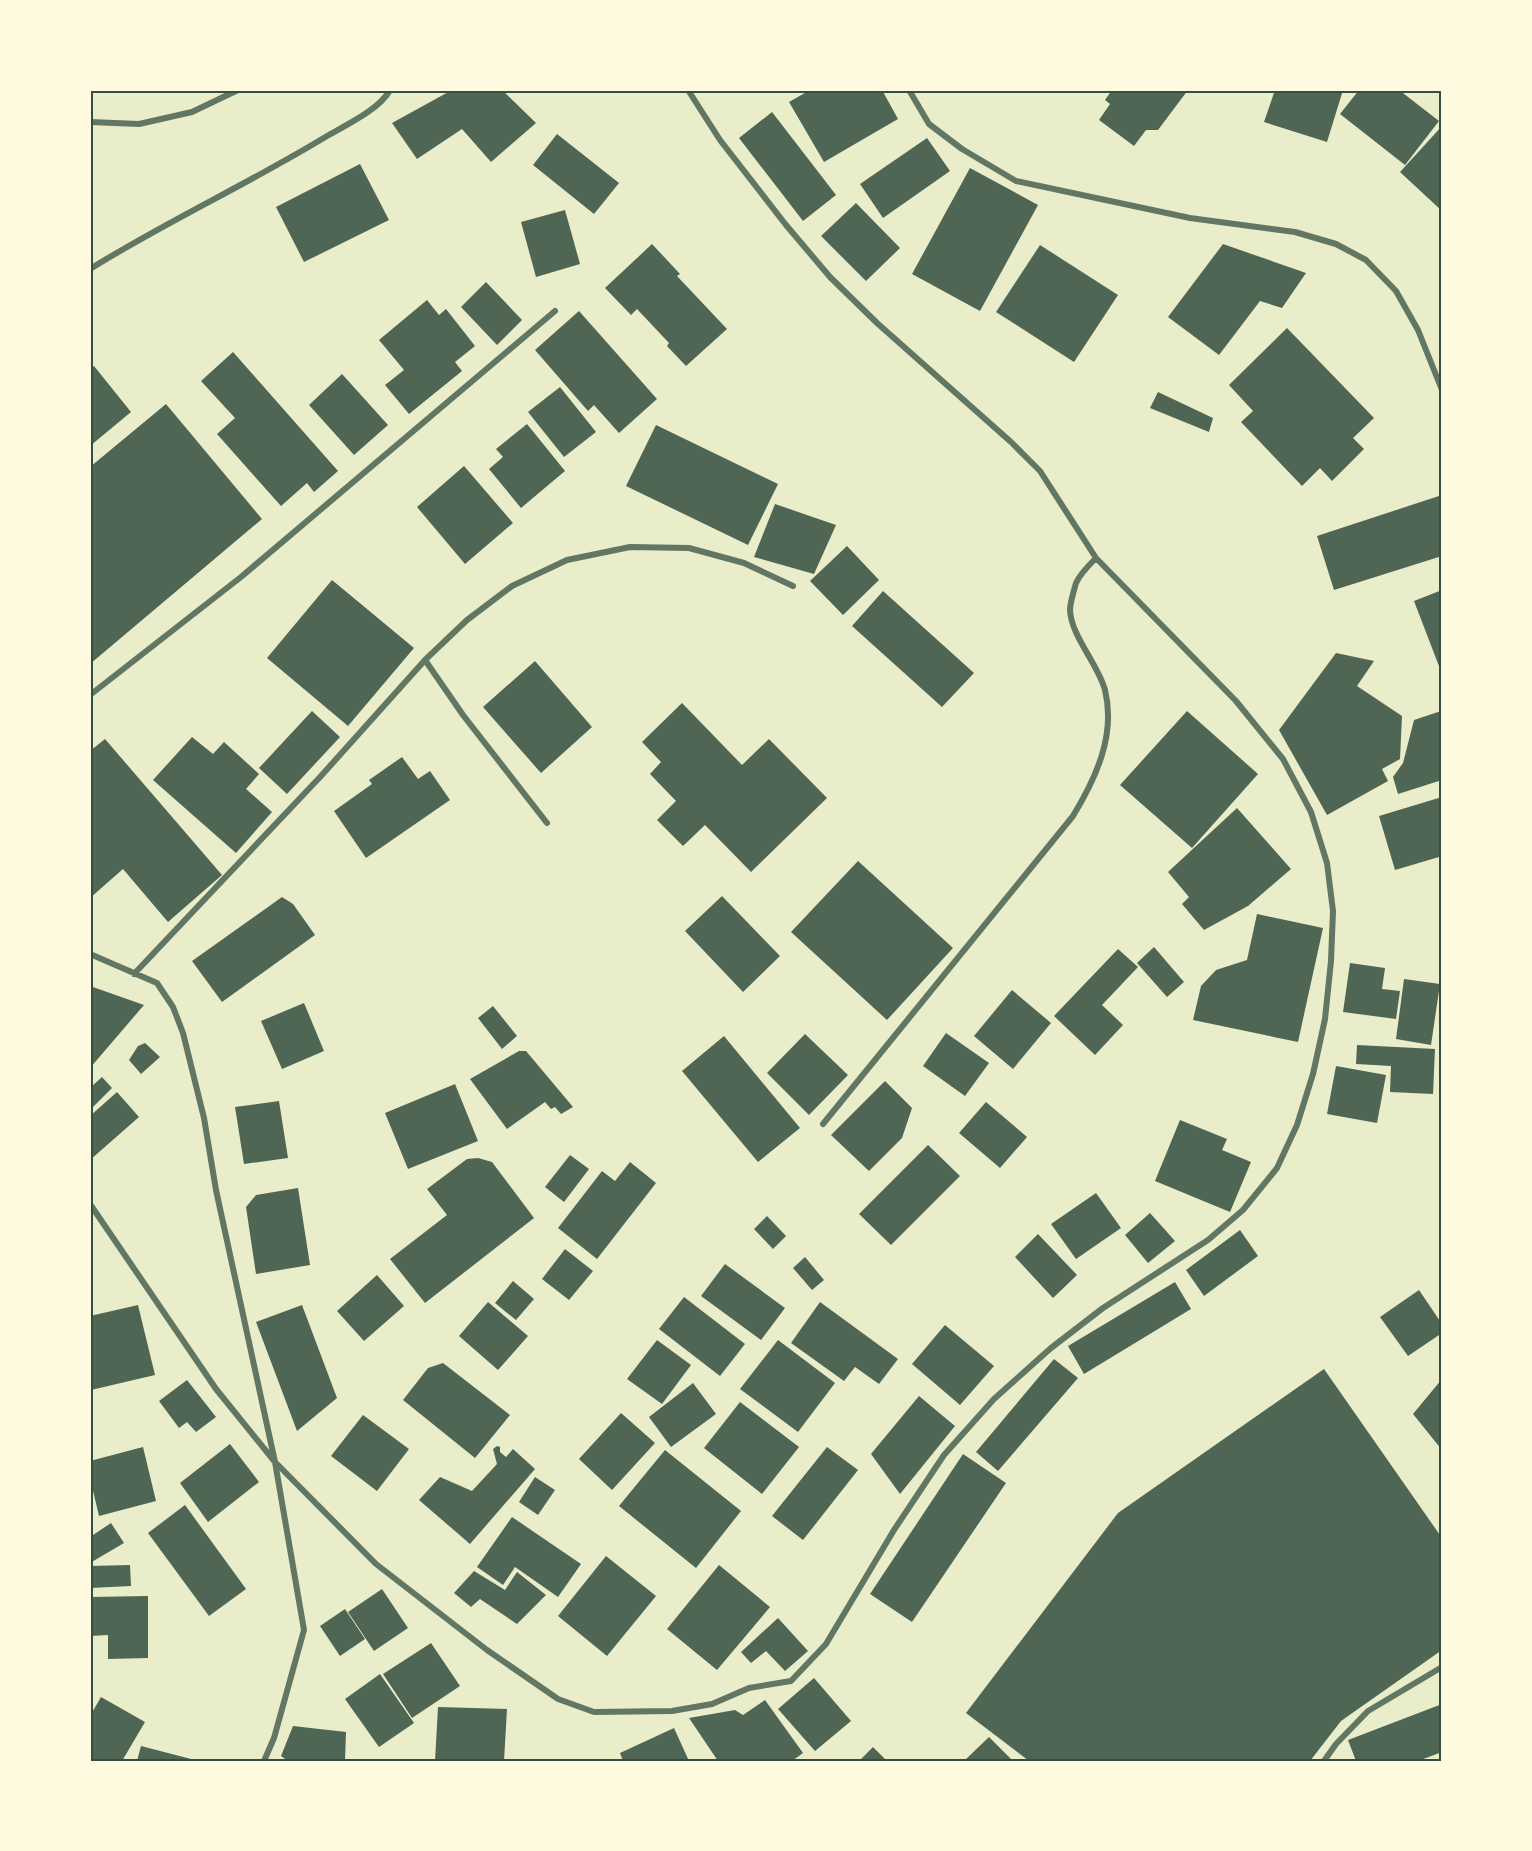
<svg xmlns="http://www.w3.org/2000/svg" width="1532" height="1851" font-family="Quicksand,sans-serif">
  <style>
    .building { fill: #4f6655 }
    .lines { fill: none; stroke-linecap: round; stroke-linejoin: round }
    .minor { stroke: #617663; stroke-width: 6 }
    .neatline { fill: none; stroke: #344e41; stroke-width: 2 }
  </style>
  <rect width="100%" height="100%" fill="#e9edc9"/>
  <path class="building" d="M 452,90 L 502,90 L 536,123 L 491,162 L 462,129 L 417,159 L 392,123 Z
    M 810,90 L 855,90 L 856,92 L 882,90 L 898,119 L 824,162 L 789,102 Z
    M 1112,90 L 1188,90 L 1158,130 L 1146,130 L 1134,146 L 1099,120 L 1110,104 L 1105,100 Z
    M 1275,90 L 1343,90 L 1327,142 L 1264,122 Z
    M 1359,90 L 1399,90 L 1439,121 L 1405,165 L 1340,114 Z
    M 772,112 L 836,195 L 803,221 L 739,138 Z
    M 1442,126 L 1442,211 L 1400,172 Z
    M 557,134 L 619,183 L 594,214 L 533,165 Z
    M 927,138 L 950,171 L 883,218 L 860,184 Z
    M 360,164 L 389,220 L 304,262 L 276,207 Z
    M 970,168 L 1038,205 L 980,311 L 912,274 Z
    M 856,203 L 900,248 L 866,281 L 821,236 Z
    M 565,210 L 580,264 L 536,277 L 521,222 Z
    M 652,244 L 680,274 L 677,276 L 727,329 L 686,366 L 667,346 L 669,343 L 637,309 L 631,315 L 605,288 Z
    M 1223,244 L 1306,273 L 1282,308 L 1260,301 L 1219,355 L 1168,317 Z
    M 1040,245 L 1118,295 L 1074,362 L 996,312 Z
    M 486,282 L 522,320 L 497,345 L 461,307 Z
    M 427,300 L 439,315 L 446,309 L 475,346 L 455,362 L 462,371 L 409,414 L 385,385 L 404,370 L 379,340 Z
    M 579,311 L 657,399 L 619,433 L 594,405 L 588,411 L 535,350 Z
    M 1287,328 L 1374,418 L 1353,438 L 1364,449 L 1332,481 L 1320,468 L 1302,486 L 1241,422 L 1253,411 L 1229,385 Z
    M 233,352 L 338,471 L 314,492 L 307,483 L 281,506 L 217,434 L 235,418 L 201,381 Z
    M 94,366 L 131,412 L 90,446 L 90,369 Z
    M 342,374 L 388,425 L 354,455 L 309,405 Z
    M 560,387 L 596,432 L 564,457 L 528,412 Z
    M 1158,392 L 1213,418 L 1209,432 L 1150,408 Z
    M 166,404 L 262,519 L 90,664 L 90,467 Z
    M 527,424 L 565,471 L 521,508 L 489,469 L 503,457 L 496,449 Z
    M 656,425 L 778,484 L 748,545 L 626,486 Z
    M 464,466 L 513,523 L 465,564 L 417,507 Z
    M 1442,495 L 1442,556 L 1334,590 L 1317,536 Z
    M 775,504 L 836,525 L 814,574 L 754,557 Z
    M 847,546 L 879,580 L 843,615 L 810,581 Z
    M 332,580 L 414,648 L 348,726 L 267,658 Z
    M 1442,590 L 1442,674 L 1414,601 Z
    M 883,591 L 974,673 L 942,707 L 852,626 Z
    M 1336,653 L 1374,661 L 1357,686 L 1402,716 L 1400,759 L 1382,769 L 1388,781 L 1327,815 L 1279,730 Z
    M 535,661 L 592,727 L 541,773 L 483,707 Z
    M 682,703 L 742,765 L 769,739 L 827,798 L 751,872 L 705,825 L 683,846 L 657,820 L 676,801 L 650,774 L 661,762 L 642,742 Z
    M 312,711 L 340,737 L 287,794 L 259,768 Z
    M 1187,711 L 1258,774 L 1192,848 L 1120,785 Z
    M 1441,711 L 1442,780 L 1398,794 L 1393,777 L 1403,763 L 1414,720 Z
    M 192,737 L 213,754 L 224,742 L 259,774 L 246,789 L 272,812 L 236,853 L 153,780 Z
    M 105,739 L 222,875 L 168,922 L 123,869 L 90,898 L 90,751 Z
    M 402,757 L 418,779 L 430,771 L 450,800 L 366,858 L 334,811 L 372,784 L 369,780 Z
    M 1442,797 L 1442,866 L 1439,857 L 1395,870 L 1379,816 Z
    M 1237,808 L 1291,869 L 1248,906 L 1204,930 L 1182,904 L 1189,897 L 1168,872 Z
    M 858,861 L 953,948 L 887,1020 L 791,932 Z
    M 722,896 L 780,956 L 743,992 L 685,931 Z
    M 282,897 L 293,904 L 315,935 L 222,1002 L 192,961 Z
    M 1257,914 L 1323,928 L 1298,1042 L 1193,1020 L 1201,986 L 1216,970 L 1247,960 Z
    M 1154,947 L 1184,982 L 1167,997 L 1137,963 Z
    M 1118,949 L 1138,967 L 1102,1005 L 1123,1025 L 1095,1055 L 1054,1016 Z
    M 1350,963 L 1385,968 L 1382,989 L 1400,991 L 1396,1019 L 1343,1012 Z
    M 1404,979 L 1440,984 L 1431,1045 L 1396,1039 Z
    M 90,986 L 144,1005 L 90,1068 Z
    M 1012,990 L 1051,1023 L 1013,1069 L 974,1036 Z
    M 304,1003 L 324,1051 L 282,1069 L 261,1021 Z
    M 493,1006 L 517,1036 L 502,1049 L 478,1018 Z
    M 946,1033 L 989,1063 L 965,1096 L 923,1066 Z
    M 805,1034 L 848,1075 L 809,1115 L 767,1073 Z
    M 724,1036 L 800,1128 L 758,1162 L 682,1071 Z
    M 145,1043 L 160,1057 L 141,1074 L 129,1060 L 138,1046 Z
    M 1357,1045 L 1435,1049 L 1433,1094 L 1390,1092 L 1391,1066 L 1356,1064 Z
    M 519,1051 L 526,1051 L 573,1107 L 561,1114 L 555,1107 L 551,1109 L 545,1102 L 507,1129 L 470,1079 Z
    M 1336,1066 L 1386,1075 L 1377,1123 L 1327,1114 Z
    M 102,1077 L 112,1088 L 90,1110 L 90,1088 Z
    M 885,1081 L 912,1108 L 902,1138 L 869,1171 L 831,1135 Z
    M 455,1084 L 478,1141 L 408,1169 L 385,1113 Z
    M 117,1092 L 139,1117 L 90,1160 L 90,1116 Z
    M 279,1101 L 288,1158 L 244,1164 L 235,1107 Z
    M 986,1102 L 1027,1137 L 1000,1168 L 959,1133 Z
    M 1180,1120 L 1227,1139 L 1222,1150 L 1251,1162 L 1230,1212 L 1155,1181 Z
    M 928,1145 L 960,1176 L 891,1245 L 859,1214 Z
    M 570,1155 L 589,1169 L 564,1202 L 545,1187 Z
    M 478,1158 L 492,1162 L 534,1218 L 425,1303 L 390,1259 L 447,1215 L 427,1189 L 467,1159 Z
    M 630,1162 L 656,1183 L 597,1259 L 558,1228 L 602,1171 L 615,1181 Z
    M 298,1188 L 310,1265 L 256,1274 L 246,1207 L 256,1195 Z
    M 1096,1193 L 1121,1228 L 1076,1259 L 1051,1224 Z
    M 1150,1213 L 1175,1241 L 1148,1263 L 1125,1235 Z
    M 767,1216 L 786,1236 L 773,1249 L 754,1229 Z
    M 1240,1230 L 1258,1256 L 1204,1296 L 1186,1270 Z
    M 1038,1234 L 1077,1275 L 1053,1298 L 1015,1257 Z
    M 565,1249 L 593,1271 L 569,1300 L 542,1279 Z
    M 805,1257 L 824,1280 L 812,1290 L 793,1268 Z
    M 725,1264 L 785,1308 L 761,1340 L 701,1296 Z
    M 377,1275 L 404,1306 L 364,1341 L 337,1311 Z
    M 513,1281 L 534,1299 L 516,1320 L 495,1303 Z
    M 1175,1282 L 1191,1309 L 1084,1374 L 1068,1346 Z
    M 1419,1290 L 1442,1324 L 1442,1333 L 1408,1356 L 1380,1317 Z
    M 684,1297 L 745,1344 L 720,1376 L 659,1329 Z
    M 488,1302 L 528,1336 L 498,1370 L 459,1336 Z
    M 820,1302 L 898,1359 L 879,1384 L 855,1367 L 844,1381 L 791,1343 Z
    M 138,1305 L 155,1375 L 91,1390 L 90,1316 Z
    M 302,1305 L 337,1398 L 297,1431 L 256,1322 Z
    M 945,1325 L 994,1366 L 960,1405 L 912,1364 Z
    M 657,1340 L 691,1365 L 662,1404 L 627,1379 Z
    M 778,1340 L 835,1383 L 798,1432 L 740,1389 Z
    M 1054,1359 L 1078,1378 L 998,1471 L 976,1452 Z
    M 443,1363 L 510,1415 L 475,1458 L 403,1400 L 428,1368 Z
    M 1324,1369 L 1442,1538 L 1442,1650 L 1341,1721 L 1310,1761 L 1029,1761 L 966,1713 L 1118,1513 Z
    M 1442,1379 L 1442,1450 L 1413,1414 Z
    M 187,1380 L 216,1417 L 196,1432 L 187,1422 L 179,1428 L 159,1401 Z
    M 693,1383 L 716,1414 L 671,1447 L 649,1417 Z
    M 919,1396 L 955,1426 L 900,1494 L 871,1454 Z
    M 740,1402 L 799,1447 L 762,1494 L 704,1448 Z
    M 621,1413 L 655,1443 L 612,1490 L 579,1459 Z
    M 363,1415 L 409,1449 L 377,1491 L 331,1456 Z
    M 230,1444 L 259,1482 L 208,1522 L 180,1483 Z
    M 497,1446 L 500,1447 L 500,1452 L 506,1457 L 513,1449 L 535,1469 L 470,1544 L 419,1500 L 440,1477 L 472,1491 L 497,1464 L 493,1449 Z
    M 143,1447 L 156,1501 L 99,1516 L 90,1478 L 90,1461 Z
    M 827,1447 L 858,1470 L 803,1540 L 772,1516 Z
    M 665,1450 L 741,1511 L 696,1568 L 619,1506 Z
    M 963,1454 L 1006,1483 L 912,1622 L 870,1594 Z
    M 535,1477 L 555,1490 L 538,1515 L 519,1502 Z
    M 185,1505 L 246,1589 L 209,1616 L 148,1533 Z
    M 512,1517 L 581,1564 L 558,1597 L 515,1567 L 503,1585 L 477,1567 Z
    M 111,1523 L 124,1543 L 90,1563 L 90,1537 Z
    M 606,1556 L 656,1596 L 607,1656 L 558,1616 Z
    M 130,1565 L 131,1586 L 90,1588 L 90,1566 Z
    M 719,1565 L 770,1607 L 717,1670 L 667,1629 Z
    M 474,1571 L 505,1590 L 517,1572 L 546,1595 L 517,1624 L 480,1599 L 471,1607 L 454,1593 Z
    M 382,1589 L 408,1628 L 374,1651 L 348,1612 Z
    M 148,1596 L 148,1658 L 108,1659 L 108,1635 L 90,1636 L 90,1597 Z
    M 345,1609 L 365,1639 L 340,1656 L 320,1626 Z
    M 778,1618 L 808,1651 L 785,1671 L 766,1651 L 751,1663 L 741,1652 Z
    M 431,1643 L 460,1686 L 412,1718 L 383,1674 Z
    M 380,1674 L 414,1723 L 379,1747 L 345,1699 Z
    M 814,1678 L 851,1721 L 815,1751 L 778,1709 Z
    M 101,1697 L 145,1722 L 122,1761 L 90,1761 L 90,1716 Z
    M 765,1700 L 803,1753 L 792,1761 L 718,1761 L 689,1718 L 735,1710 L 743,1715 Z
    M 1442,1704 L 1442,1752 L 1418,1761 L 1356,1761 L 1348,1740 Z
    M 438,1707 L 507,1709 L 504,1761 L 435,1761 Z
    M 293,1726 L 346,1732 L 345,1761 L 288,1761 L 281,1756 Z
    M 674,1728 L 689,1761 L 623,1761 L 620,1753 Z
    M 989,1737 L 1013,1761 L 964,1761 Z
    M 141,1746 L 195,1760 L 195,1761 L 137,1761 Z
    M 873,1747 L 887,1761 L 859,1761 Z"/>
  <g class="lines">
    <path class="minor" d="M 909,90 L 929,124 L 962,149 L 1016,181 L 1190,218 L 1295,232 L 1336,244 L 1366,260 L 1396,291 L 1418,330 L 1442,390
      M 90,122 L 139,124 L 192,112 L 238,90
      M 90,269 C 167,221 250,183 327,136 C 346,125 380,109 390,90
      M 425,660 L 463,715 L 547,823
      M 90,695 L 241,577 L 555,311
      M 90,954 L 157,983 L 173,1007 L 183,1033 L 204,1118 L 216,1190 L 275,1462 L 304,1630 L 274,1738 L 264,1761
      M 134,974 L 321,776 L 425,660 L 467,620 L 512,586 L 567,560 L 630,547 L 689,548 L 744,563 L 793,586
      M 823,1124 L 1073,816 C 1096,778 1116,735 1105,690 C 1098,664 1071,636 1070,610 C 1070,603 1074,590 1076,583 C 1080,574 1089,565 1096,558
      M 90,1204 L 216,1389 L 275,1462 L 376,1564 L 487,1650 L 558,1699 L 594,1712 L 672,1711 L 712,1704 L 749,1688 L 791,1681 L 826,1644 L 894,1530 L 944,1455 L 994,1399 L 1051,1348 L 1103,1308 L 1208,1240 L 1243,1210 L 1277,1168 L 1297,1125 L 1313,1074 L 1325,1019 L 1331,961 L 1333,911 L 1327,863 L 1311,812 L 1283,759 L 1236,701 L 1096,558 L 1040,471 L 1011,442 L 877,323 L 830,277 L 786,225 L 720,140 L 688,90
      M 1324,1761 L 1336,1744 L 1368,1711 L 1442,1667"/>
  </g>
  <rect width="1532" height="1851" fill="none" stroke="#fefae0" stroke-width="183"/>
  <rect x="92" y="92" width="1348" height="1668" class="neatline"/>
</svg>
